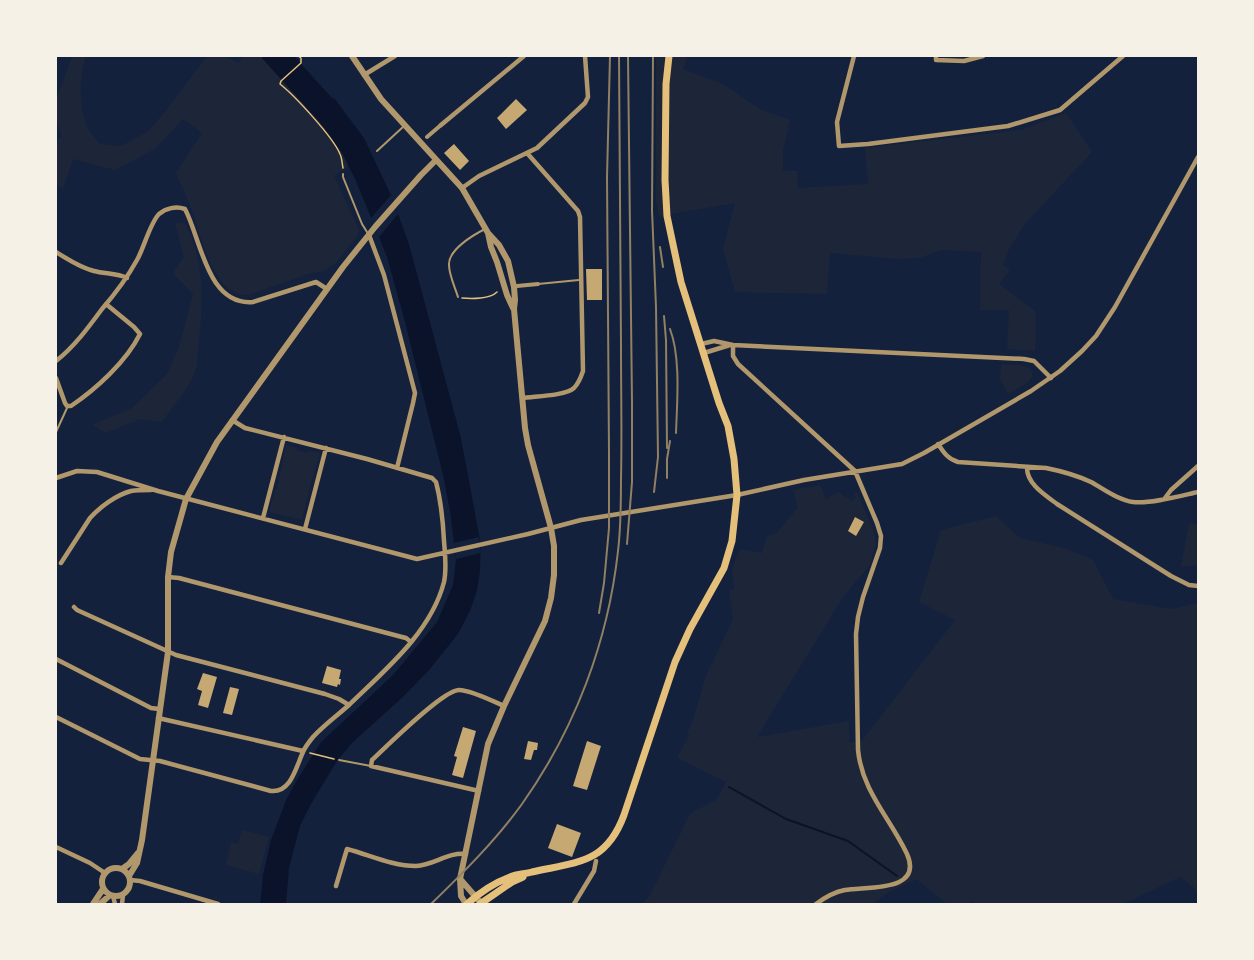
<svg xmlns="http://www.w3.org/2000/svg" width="1254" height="960" font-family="'Crimson Pro',serif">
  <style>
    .green { fill: #1d2539 }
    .water { fill: #0b132b }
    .pier { fill: #14213d }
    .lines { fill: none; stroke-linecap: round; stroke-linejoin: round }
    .stream { stroke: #0b132b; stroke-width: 2 }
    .building { fill: #c6a872 }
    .path { stroke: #e5c07b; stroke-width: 1.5 }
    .service { stroke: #b1986c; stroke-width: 2 }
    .pedestrian { stroke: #b1986c; stroke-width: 4 }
    .minor { stroke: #b1986c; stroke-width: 4.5 }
    .tertiary { stroke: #b1986c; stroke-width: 6 }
    .secondary { stroke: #e5c07b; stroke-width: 7 }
    .rail { stroke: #918062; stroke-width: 2 }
  </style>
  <rect width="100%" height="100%" fill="#14213d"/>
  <path class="green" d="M 72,56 L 86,56 C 80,76 78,103 86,124 C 88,131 95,138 100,144 L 121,146 L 147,132 L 165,112 L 207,56 L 226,56 L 238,63 L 243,56 L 262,56 L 262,58 C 292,91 329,127 349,166 L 334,176 L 359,230 L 358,235 L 335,264 L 330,267 L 324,271 L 308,274 L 248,295 C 214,297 201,236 192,211 C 188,198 181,186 176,173 L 202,133 L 183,119 L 155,149 L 115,170 L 73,159 L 63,189 L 56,184 L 56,141 L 62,136 L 56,121 L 56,100 Z
    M 656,56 L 688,56 L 683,69 L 723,84 L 760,109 L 790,120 L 783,151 L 783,171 L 797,171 L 798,188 L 868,184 L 865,148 L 1021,130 L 1066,113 L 1092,152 L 1024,225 L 1008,251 L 1003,265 L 1010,270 L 999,284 L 1036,312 L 1035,351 L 1007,349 L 1009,310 L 980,310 L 981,252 L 941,250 L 920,258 L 898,259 L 830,253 L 827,294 L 735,292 L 723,249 L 735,203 L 659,216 L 656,201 Z
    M 175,223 L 185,223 C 206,262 203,307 198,349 C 197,358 197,369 193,377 C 185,393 172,407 162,422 L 140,419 L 106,433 L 92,425 L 132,408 L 167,374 L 179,347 L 193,294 L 173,273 L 184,257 Z
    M 1001,364 C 1008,365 1030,363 1032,372 C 1033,375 1031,379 1029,381 C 1023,386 1015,390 1008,394 L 1000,378 Z
    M 286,445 L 297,448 L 296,450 L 308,453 L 309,451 L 320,453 L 314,475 L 313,475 L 302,520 L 269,512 L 275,489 L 277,489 Z
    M 820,485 L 826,499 L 838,492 L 852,501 L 856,497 L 854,493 L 857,492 L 874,532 L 876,543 L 870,565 L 843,597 L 757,737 L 849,721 L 849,742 L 861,742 L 955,620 L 919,602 L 941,530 L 996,516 L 1020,538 L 1064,548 L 1093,560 L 1113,599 L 1171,609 L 1198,603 L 1198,891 L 1180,877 L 1123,904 L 977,904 L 972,901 L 970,904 L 947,904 L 916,879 L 889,892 L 872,904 L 643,904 L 650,895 L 690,814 L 717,799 L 726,782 L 677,758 L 689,735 L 687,733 L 692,723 L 706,676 L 733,619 L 729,590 L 734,589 L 732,569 L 740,549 L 762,553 L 767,536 L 777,533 L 798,507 L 793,490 Z
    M 1189,523 L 1198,525 L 1198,565 L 1181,567 Z
    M 242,830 L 269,837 L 259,874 L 226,865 L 231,842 L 238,844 Z"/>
  <path class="water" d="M 262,56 L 294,56 L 332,98 L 335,99 L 364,138 L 391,195 L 409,244 L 461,438 L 481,545 L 480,571 L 477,591 L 470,611 L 458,634 L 430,669 L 403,697 L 352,743 L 337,761 L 311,804 L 300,826 L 289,868 L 286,904 L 260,904 L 263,875 L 271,840 L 286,800 L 297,780 L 321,742 L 393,675 L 437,622 L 453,585 L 456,559 L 450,511 L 443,475 L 405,322 L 387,257 L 379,237 L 355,179 L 342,153 L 323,126 L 262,58 Z"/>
  <path class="pier" d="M 391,195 L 398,214 L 379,237 L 371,218 Z
    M 479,537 L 481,553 L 456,559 L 454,543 Z"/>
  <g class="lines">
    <path class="stream" d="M 729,787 L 786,819 L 848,841 L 897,876"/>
  </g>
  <path class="building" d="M 516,99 L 527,110 L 506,129 L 497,118 Z
    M 454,144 L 469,161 L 460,170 L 444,153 Z
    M 586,269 L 602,269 L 602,300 L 587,300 Z
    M 855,517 L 864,522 L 856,536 L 848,531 Z
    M 327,666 L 341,670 L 339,679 L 341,679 L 340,685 L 338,684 L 337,687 L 322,683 Z
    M 203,673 L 217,677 L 208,708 L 198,705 L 202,691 L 197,689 Z
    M 230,687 L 239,689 L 232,715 L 223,713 Z
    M 463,727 L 476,731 L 463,778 L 452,775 L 457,757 L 454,756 Z
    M 528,741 L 538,743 L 537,750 L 534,750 L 531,760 L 524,759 Z
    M 587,741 L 601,746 L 587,790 L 573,786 Z
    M 557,824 L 581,833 L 572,857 L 548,848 Z"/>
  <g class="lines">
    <path class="path" d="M 298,56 L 301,58 L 301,63 L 281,81 L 280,84 C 295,96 333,137 340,154 C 342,158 342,163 343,168
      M 462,298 C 472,299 490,299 497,292
      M 310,753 L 334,759"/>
    <path class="service" d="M 377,151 L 404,126
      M 343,174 L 343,177 L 362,224 L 367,232
      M 538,284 L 579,280
      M 458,297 C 455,287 449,275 449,265 C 448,250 473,235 485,229
      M 56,432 L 67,408
      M 339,760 L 371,766"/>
    <path class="pedestrian" d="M 427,137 L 441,125
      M 517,286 L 538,284"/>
    <path class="minor" d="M 854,56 L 837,122 L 839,146 L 868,144 L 1008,126 L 1060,110 L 1123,56
      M 936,56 L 936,60 L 964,61 L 983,56
      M 364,75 L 395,56
      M 441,125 L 524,56
      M 462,188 L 479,176 L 537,148 L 585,103 L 588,97 L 585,56
      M 369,235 L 384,275 L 415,393 L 413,403 L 397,468
      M 56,252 C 67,259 81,268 94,271 C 105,274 117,273 127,278
      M 701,344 L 714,341 L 733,345 L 1024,359 L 1034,361 L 1051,378
      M 733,345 L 733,356 L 738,364 L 855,471 L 877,523 L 881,536 L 880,548 L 863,597 L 858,617 L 856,634 L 858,750 C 862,791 890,818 907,854 C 924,893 865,886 845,890 C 834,892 824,898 816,904
      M 704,353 L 730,345
      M 56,361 C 74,347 88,328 102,309 C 115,294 127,278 137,260 C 144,248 150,223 159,214 C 166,208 176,206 185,209 C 201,239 207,306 253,302 L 316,282 L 327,289
      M 56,378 L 65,403 L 67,406 L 71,406 C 96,389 126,362 140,334 L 134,327 L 106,304
      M 522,398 C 535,396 565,396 574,388 C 579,383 581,377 583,371 L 580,217 L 578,211 L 527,153
      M 938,444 C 944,453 948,459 958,462 L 1046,468 C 1061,471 1076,475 1091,482 C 1104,489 1118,500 1133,502 C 1151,504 1180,496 1198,492
      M 1027,468 C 1027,484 1045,495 1057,504 L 1171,576 L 1189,585 L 1198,586
      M 56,478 L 77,471 L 97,472 L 158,491 L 417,559 L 528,534 L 581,520 L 737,495 L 804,480 L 902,464 L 924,453 L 1031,391 L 1060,371 L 1082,351 L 1096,336 L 1115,307 L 1198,157
      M 1165,498 L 1171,490 L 1198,466
      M 263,518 L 284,437
      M 305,529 L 326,448
      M 61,563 L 90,518 C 100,507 116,495 131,491 C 137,490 144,490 151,490
      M 168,577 L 179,578 L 402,637 L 406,638 L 411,642
      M 74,607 L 77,610 L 176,655 L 325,694 L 339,699 L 349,705
      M 56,659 L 151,708 L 159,709
      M 56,717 L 140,759 L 160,761 L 271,791 C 291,793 296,767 303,752 C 305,747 309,742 313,737 C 324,725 338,715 350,704 C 386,669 431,632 444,582 C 447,568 445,555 444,541 C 443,521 441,501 436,482 L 432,478 L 367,459 L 245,428 L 232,420
      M 158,718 L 303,751
      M 479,791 L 371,766 L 372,760 C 386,747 443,690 459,690 C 470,690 493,701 504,706
      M 56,847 L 90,863 L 105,873
      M 130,880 L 140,881 L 218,904
      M 336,886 L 347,849 C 370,855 392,866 416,866 C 434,865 448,852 466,854
      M 113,896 L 115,904
      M 122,904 L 123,895
      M 574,904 L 594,871 L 596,861"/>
    <path class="tertiary" d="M 352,56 L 381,99 L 462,188 L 488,233 L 499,245 L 508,261 L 514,287 L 515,300 L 514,309 L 525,428 L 528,445 L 551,528 L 554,546 L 554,575 L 551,598 L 545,621 L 504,706 L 488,744 L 460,879 L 461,896 L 466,904
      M 488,233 L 491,247 L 497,262 L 507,295 L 513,308
      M102 882a14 14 0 1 1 28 0a14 14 0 1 1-28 0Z
      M 122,869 L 129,864 L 138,853
      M 129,876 L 137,863 L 142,840 L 168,652 L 168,577 L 171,552 L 186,499 L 217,442 L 343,267 L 375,227 L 421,175 L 436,160
      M 461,880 L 481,903
      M 93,904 L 103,889
      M 100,904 L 110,895"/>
    <path class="secondary" d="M 467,904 C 479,893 494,883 510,877 C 517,874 525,874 532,872 C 577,862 606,864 624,815 L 675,662 L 690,629 L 724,568 L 732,541 L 737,495 L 734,459 L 728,426 L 719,403 L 681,282 L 667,216 L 665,180 L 666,84 L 669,56
      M 480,904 L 512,882 L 523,877"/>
    <path class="rail" d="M 653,56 L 652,210 L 656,307 L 658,457 L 654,492
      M 660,247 L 663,267
      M 664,316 L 666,340 L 667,448
      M 670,329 C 681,358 677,402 676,433
      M 667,478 L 667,459 L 670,441
      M 627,544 L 632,482 L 632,403 L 628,56
      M 599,613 L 604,583 L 609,528 L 609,452 L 607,177 L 610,56
      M 431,904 C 463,873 496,840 522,804 C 575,729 608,642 618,551 C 621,527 621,503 621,479 C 622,435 621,391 621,347 C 620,250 620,153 619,56"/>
  </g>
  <rect width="1254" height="960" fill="none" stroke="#f6f1e7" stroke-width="114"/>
</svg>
